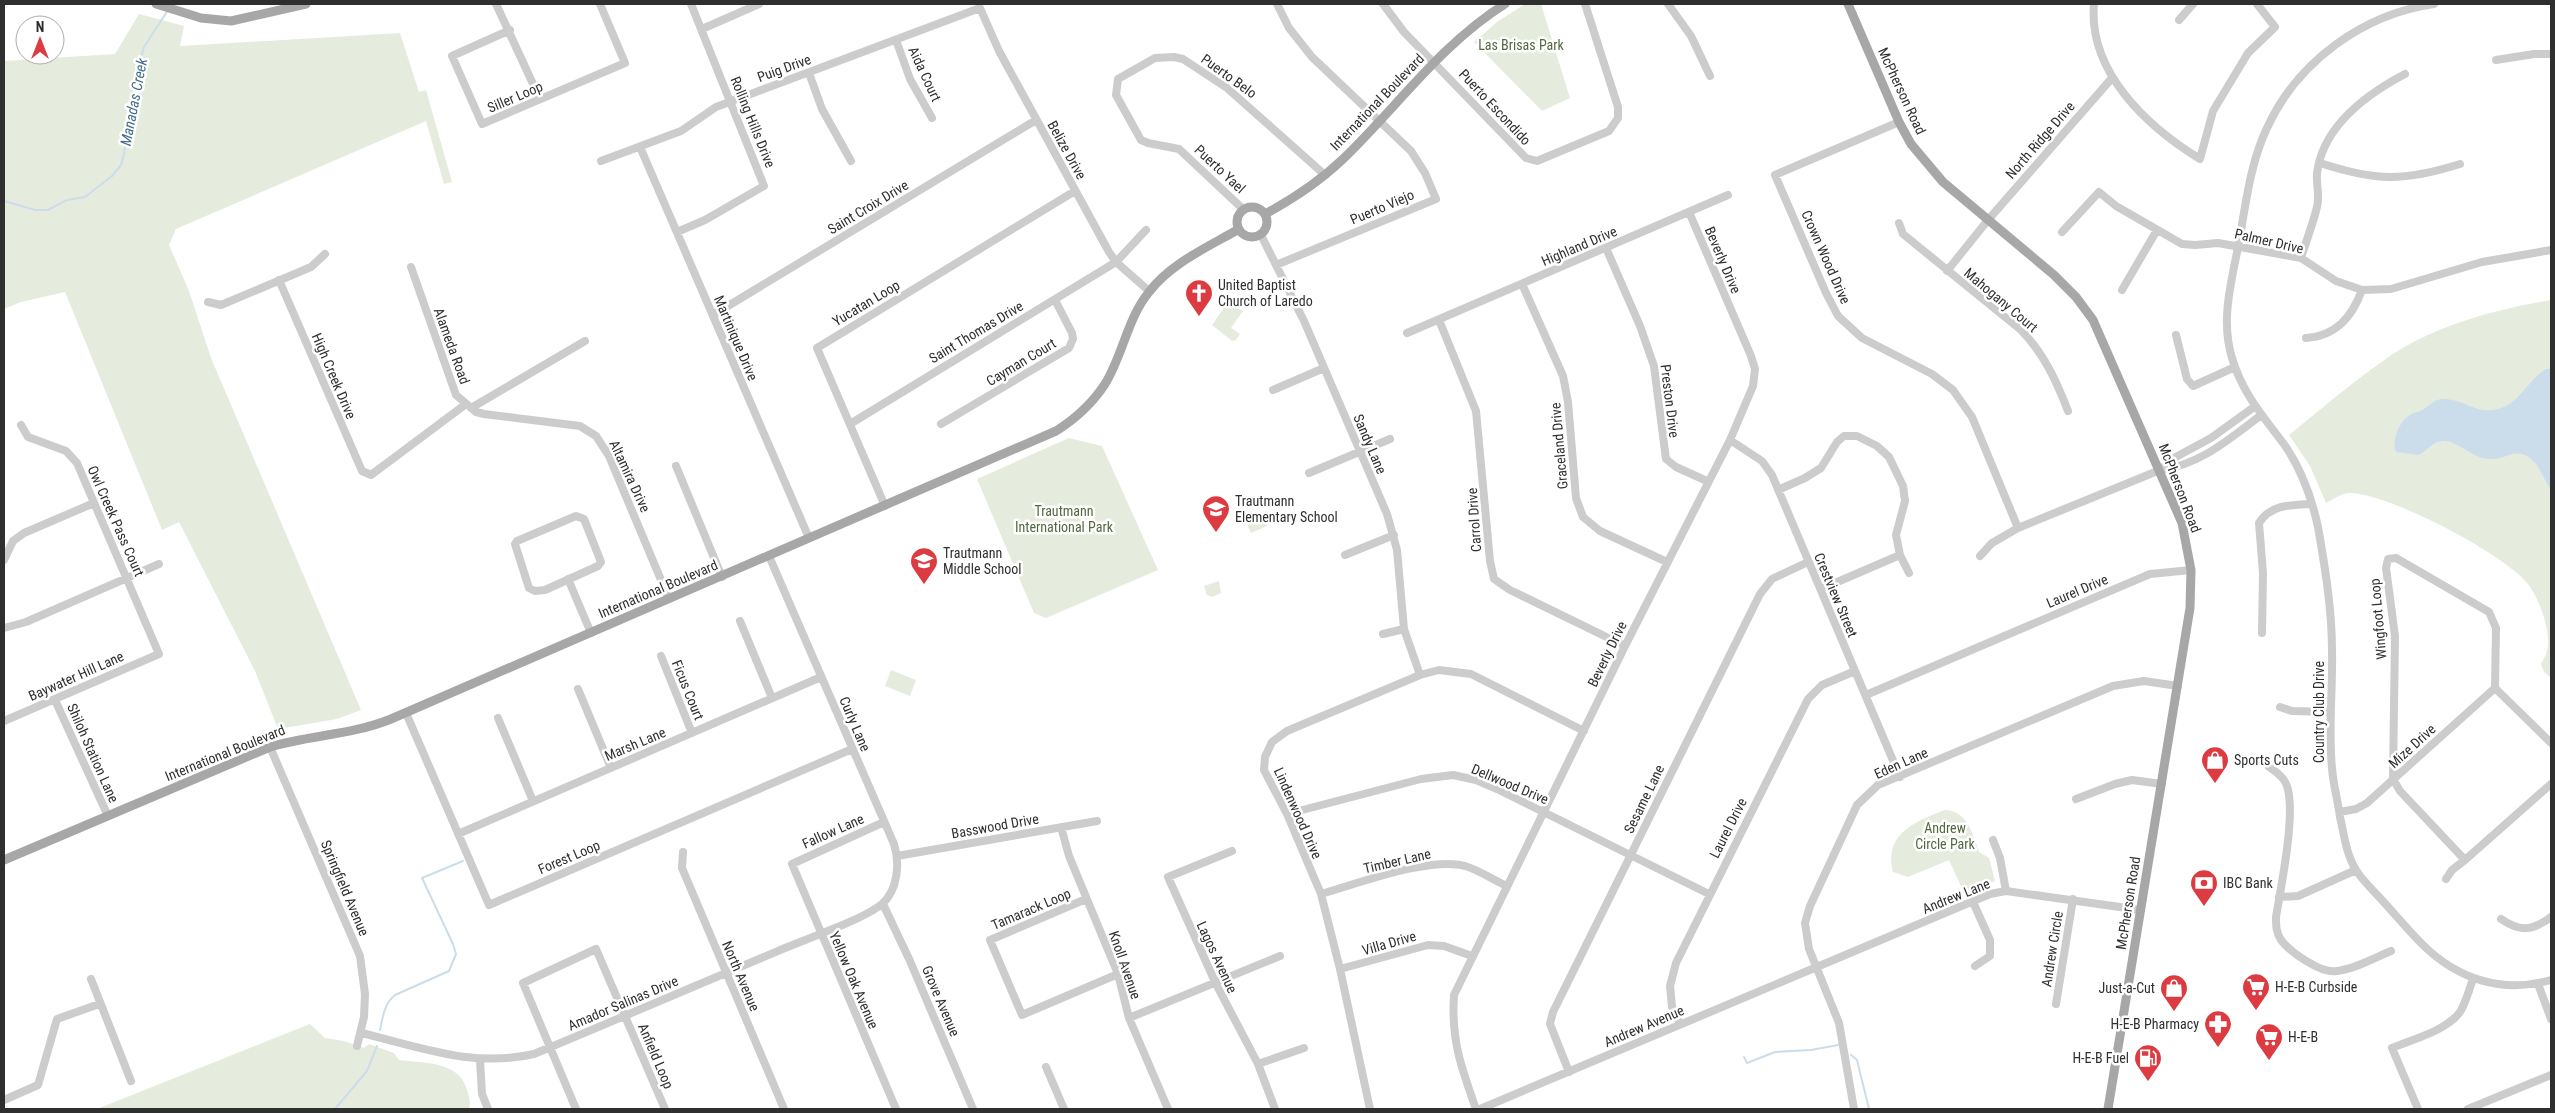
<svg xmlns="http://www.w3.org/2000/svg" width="2555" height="1113" font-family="'Roboto Condensed',sans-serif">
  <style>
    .green { fill: #e5ecde }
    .water { fill: #cbddea }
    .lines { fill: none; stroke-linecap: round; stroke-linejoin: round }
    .stream { stroke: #cbddea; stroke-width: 2 }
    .minor { stroke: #ccc; stroke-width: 8 }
    .major { stroke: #a7a7a7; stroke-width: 9 }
    .labels { text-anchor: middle; stroke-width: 5; stroke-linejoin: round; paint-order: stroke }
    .park-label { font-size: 14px; fill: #51693f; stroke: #fff }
    .street-label { font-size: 14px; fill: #2f2f2f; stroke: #fff }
    .poi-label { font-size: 14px; fill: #2f2f2f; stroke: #fff; text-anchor: start }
    .water-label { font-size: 15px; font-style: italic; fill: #416d8d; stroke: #fff }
  </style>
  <rect width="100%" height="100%" fill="#fff"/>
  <path class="green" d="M 1525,4 L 1541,4 L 1570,98 L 1542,111 L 1474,42 L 1497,22 Z
    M 139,14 L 184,26 L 180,46 L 400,33 L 419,92 L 426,90 L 452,182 L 444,184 L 426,121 L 176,229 L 169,245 L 189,291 L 211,358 L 361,710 L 337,719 L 278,729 L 255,671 L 179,522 L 162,530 L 65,292 L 21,302 L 4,309 L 4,61 L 115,54 Z
    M 2551,300 L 2551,678 L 2544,672 L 2541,664 C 2543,660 2546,655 2547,651 C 2552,633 2539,597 2527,583 C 2504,554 2388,493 2350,493 C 2343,492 2332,500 2326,503 L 2310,466 L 2289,435 C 2320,410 2350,384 2383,361 C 2431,326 2494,310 2551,300 Z
    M 1228,302 L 1243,311 L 1231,328 L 1240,334 L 1236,340 L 1232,341 L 1212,325 Z
    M 1069,438 L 1102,446 L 1158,570 L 1046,618 L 1034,613 L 977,479 Z
    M 1262,515 L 1267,526 L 1251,533 L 1246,522 Z
    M 1219,581 L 1221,593 L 1212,597 L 1207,595 L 1204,586 Z
    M 891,670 L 916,680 L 910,696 L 885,686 Z
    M 1945,810 C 1967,810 1974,836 1979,852 L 1989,858 L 1995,881 L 1964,893 L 1949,860 L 1908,877 L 1893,872 C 1883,834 1916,821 1945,810 Z
    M 310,1024 L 325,1038 L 344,1041 L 364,1048 L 369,1044 L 394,1053 L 399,1060 C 423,1063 460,1061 467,1090 C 469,1097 471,1102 469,1109 L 97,1109 Z"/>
  <path class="water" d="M 2546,369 L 2551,369 L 2551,489 C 2543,480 2541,466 2530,458 C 2516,447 2505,460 2490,459 C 2473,459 2460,442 2444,441 C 2433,440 2427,452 2418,455 L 2396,452 C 2391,442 2399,421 2410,415 C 2414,412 2420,412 2424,409 C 2431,404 2435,399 2444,399 C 2468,400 2477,417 2504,407 C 2521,400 2530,378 2546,369 Z"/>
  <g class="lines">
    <path class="stream" d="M 4,201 L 35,210 L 48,210 L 67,200 L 85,197 L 112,176 L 121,165 L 124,154 L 137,71 L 144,47 L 168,10
      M 380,1030 C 383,1016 384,1004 395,995 L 449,971 L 456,954 L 453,944 L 422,878 L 463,861
      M 1851,1055 L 1857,1060 L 1869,1109
      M 1744,1057 L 1747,1063 L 1775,1052 L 1811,1050 L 1838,1045
      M 335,1109 L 367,1071 L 377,1046"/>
    <path class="minor" d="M 496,4 L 540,99
      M 1383,4 L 1404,32 L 1526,158 L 1537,161 L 1609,131 L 1618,118 L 1618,107 L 1585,4
      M 1668,4 L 1691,36 L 1710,76
      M 2094,4 C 2088,71 2146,126 2200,159 L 2213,111 L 2248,53 L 2275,27 L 2257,4
      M 2434,4 C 2363,14 2297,62 2267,128 C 2250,164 2246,203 2239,242 C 2232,280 2220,319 2232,358 C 2243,395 2264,417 2286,447 C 2302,471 2312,499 2318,527 C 2325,567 2332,610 2332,650 C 2333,689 2328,729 2332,768 C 2333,784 2338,801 2340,817 C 2344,834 2346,854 2356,870 C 2362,880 2372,889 2380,898 C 2394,913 2407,929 2422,944 C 2457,979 2502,994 2551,980
      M 2179,20 L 2193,4
      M 702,29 L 759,4
      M 510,30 L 452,56 L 482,124 L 625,63 L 600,4
      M 896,40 L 910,79 L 932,118
      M 2496,60 L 2534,54 L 2551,54
      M 809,73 L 822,109 L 851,161
      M 1899,122 L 1775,175 L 1826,293 L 1838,316 L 1862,338 L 1932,374 L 1953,390 L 1972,417 L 2018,528
      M 640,147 L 809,538
      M 601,161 L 681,131 L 716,107 L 980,8 L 999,51 L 1109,252 L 1116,262 L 1149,291
      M 2320,163 C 2375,181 2403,182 2460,164
      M 1244,210 L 1179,149 L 1148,143 L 1141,140 L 1116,95 L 1118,79 L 1155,58 L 1174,57 L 1183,59 L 1227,88 L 1325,175
      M 1899,223 L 1903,234 L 2021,330 C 2044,354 2056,380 2068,411
      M 677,232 L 705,220 L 764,186 L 691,4
      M 2062,232 L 2099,192 L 2116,206 L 2182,244 L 2195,245 L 2218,243 L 2301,258 L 2336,281 L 2362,290 L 2391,289 L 2482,262 L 2551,250
      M 1261,235 L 1304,321 L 1387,514 L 1397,550 L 1404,629 L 1420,675
      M 1606,248 L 1640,326 L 1654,366 L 1666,459 L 1676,467 L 1707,481
      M 2301,258 C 2306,241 2313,224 2317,207 C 2320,196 2316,184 2317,173 C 2323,126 2367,94 2405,74
      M 1276,265 L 1436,199 L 1425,173 L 1411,151 L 1312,57 L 1289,28 L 1277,4
      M 411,267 L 456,395 L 476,412 L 484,414 L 580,426 L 596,436 L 609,456 L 669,599
      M 1947,271 L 1988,220 L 2112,78
      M 279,280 L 362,471 L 371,475 L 466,404
      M 1522,284 L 1563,376 L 1568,402 L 1576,498 L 1583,517 L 1600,531 L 1667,562
      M 2122,290 L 2157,230
      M 208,302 L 221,305 L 311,267 L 325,254
      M 713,315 L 1036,120
      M 1439,320 L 1476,411 L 1490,561 L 1494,579 L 1510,590 L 1625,646
      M 1407,333 L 1728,195
      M 2176,335 L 2187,379 L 2193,386 L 2235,367
      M 2306,338 C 2336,336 2352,317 2362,290
      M 1273,390 L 1324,368
      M 471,408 L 585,341
      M 850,424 L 1116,262 L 1146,230
      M 941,424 L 1069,348 L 1073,339 L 1072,333 L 1055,300
      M 1730,440 L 1762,461 L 1772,475 L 1900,777
      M 676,466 L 722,577
      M 2161,469 L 2174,458 L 2211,438 L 2254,407
      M 1309,473 L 1390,439
      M 1778,490 L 1805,478 L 1821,468 L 1837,442 L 1844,436 L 1857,436 L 1877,446 L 1889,457 L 1903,486 L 1905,501 L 1896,535 L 1900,555 L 1821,589
      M 885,506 L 817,348 L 1075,191
      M 576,516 L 584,519 L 601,562 L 598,566 L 545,590 L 535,591 L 529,588 L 515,544 L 517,541 Z
      M 1345,555 L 1394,535
      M 1900,555 L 1909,573
      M 1980,556 L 1992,543 L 2018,528 L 2160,470 C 2200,465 2229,439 2260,416
      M 4,560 L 13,541 L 24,533 L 94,503
      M 568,579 L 591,633
      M 740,621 L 772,698
      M 4,628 L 26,622 L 159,564
      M 2262,633 L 2263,573 L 2259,523 C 2271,504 2291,505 2312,504
      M 1383,634 L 1404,629
      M 661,656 L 692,733
      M 2495,688 L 2496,628 L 2489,612 L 2396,558 L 2388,559 L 2386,568 L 2395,636 L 2393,779 L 2400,791 L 2465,860 L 2551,784
      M 2495,688 L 2551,743
      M 578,689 L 611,768
      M 1866,695 L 2150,574 L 2191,570
      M 55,700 L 108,816
      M 2280,707 L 2292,711 L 2331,712
      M 406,713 L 489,905 L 852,749
      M 498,718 L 533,801
      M 4,721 L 159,654 L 77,463 L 66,451 L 28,437 L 21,425
      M 270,747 L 360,956 L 365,994 L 364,1017 L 357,1046
      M 2269,767 C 2278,773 2286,779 2288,790 C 2295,818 2281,887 2276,917 C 2276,925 2276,933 2281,940 C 2290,952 2321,974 2337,971 C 2355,969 2374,958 2391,951
      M 2076,799 L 2115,784 L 2132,780 L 2162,784
      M 2340,812 L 2356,809 L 2367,803 L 2495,688
      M 1287,814 L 1421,779 L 1453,775 L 1476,780 L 1497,789 L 1709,894
      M 884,822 L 792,864 L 896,1109
      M 1061,827 L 1069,856 L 1118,974 L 1129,1018 L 1168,1109
      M 458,834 L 821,677
      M 1993,840 L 2000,858 L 2006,891
      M 1232,851 L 1168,877 L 1216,984 L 1258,1064 L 1275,1109
      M 683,852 L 682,868 L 784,1109
      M 897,856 L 1097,821
      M 2446,879 L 2452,870 L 2465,860
      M 1321,894 C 1357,884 1429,856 1465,866 C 1479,870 1493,880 1507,886
      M 2279,897 L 2298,896 L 2356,870
      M 1086,899 L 990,940 L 1022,1015 L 1118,974
      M 1973,902 L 1990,940 L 1990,956 L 1975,966
      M 883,904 L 910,961 L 973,1109
      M 2501,919 C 2520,932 2532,931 2551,917
      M 1340,969 L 1428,945 L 1444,946 L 1472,956
      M 91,979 L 131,1081
      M 2538,984 L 2551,1019
      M 2056,1004 L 2073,899
      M 1129,1018 L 1280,956
      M 1680,1024 L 1672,1007 L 1670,986 L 1676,963 L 1808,699 L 1822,685 L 1855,671
      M 361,1033 C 421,1047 472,1068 534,1054 C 618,1019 702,983 785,948 C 809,938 864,919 882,904 C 898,890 900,863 894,844 L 769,556
      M 480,1060 L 482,1094 L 488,1109
      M 1258,1064 L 1304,1048
      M 1046,1067 L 1064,1109
      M 1569,1072 L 1550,1024 L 1553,1012 L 1760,594 L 1772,579 L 1808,562
      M 4,1100 L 38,1085 L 57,1019 L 99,1004
      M 576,1109 L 523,983 L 596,949 L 665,1109
      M 1370,1109 L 1340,969 L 1321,894 L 1287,814 L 1264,770 L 1265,757 L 1272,742 L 1287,731 L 1420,675 L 1439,670 L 1471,674 L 1584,731
      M 1476,1109 C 1461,1067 1451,1040 1454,995 L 1625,646 L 1730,440 L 1753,386 L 1755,369 L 1751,356 L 1689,212
      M 1480,1109 L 1990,894 L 2006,891 L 2141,910
      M 1854,1109 L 1839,1023 L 1809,949 L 1805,923 L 1810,906 L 1857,805 L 1878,785 L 2113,686 L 2144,681 L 2178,686
      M 2418,1109 L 2392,1048 C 2413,1039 2446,1031 2460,1012 C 2466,1002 2469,990 2473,979
      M 2468,1109 L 2551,1075"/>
    <path class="major" d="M 156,4 L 201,18 L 231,21 L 306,4
      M 1848,4 L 1899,122 L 1911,144 L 1943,182 L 2054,275 L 2076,297 L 2093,320 L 2182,523 L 2191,570 L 2190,608 L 2108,1109
      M1237 222a15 15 0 1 1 30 0a15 15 0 1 1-30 0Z
      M 1265,214 C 1293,199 1320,181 1343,159 C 1397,107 1441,44 1505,4
      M 4,860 L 270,747 C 310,735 352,735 391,719 L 1056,431 C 1075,419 1092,404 1105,384 C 1123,355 1127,319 1149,292 C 1171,263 1208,247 1239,229"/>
  </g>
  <defs>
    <g id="church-pin" transform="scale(1.4375)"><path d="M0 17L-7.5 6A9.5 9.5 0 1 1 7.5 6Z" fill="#dc3b42" stroke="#fff"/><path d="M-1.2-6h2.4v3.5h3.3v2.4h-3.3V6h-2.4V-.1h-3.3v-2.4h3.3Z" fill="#fff"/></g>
    <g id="school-pin" transform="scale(1.4375)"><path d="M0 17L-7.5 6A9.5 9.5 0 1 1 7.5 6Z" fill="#dc3b42" stroke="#fff"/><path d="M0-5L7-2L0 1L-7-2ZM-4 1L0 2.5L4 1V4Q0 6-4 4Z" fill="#fff"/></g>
    <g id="shop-pin" transform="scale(1.4375)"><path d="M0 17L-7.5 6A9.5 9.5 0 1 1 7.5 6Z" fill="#dc3b42" stroke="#fff"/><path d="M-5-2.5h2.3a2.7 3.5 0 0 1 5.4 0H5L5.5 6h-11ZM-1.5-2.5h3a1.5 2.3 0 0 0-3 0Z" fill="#fff"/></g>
    <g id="bank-pin" transform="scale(1.4375)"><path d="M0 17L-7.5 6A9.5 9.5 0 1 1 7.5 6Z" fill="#dc3b42" stroke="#fff"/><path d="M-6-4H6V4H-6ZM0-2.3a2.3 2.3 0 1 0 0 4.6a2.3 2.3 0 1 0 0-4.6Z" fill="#fff"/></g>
    <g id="supermarket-pin" transform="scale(1.4375)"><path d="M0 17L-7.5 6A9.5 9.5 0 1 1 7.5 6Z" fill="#dc3b42" stroke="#fff"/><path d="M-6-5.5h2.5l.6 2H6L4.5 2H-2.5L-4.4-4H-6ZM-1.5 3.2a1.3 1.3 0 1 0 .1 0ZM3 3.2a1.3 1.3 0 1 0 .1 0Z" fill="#fff"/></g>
    <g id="pharmacy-pin" transform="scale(1.4375)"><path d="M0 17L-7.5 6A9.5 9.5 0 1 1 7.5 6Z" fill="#dc3b42" stroke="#fff"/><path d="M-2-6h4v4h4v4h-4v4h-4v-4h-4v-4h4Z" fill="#fff"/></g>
    <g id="fuel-pin" transform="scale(1.4375)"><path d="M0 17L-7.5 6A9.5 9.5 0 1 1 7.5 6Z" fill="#dc3b42" stroke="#fff"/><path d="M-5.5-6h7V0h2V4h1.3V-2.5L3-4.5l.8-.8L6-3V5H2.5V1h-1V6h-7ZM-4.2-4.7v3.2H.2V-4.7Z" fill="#fff"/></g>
  </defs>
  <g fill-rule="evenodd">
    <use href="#church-pin" x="1199" y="293"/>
    <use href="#school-pin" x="1216" y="509"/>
    <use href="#school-pin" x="924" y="561"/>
    <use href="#shop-pin" x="2215" y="760"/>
    <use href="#bank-pin" x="2204" y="883"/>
    <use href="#supermarket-pin" x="2256" y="987"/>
    <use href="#shop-pin" x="2174" y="988"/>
    <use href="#pharmacy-pin" x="2218" y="1024"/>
    <use href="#supermarket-pin" x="2269" y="1037"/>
    <use href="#fuel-pin" x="2148" y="1058"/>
  </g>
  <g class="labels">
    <g class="park-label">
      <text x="1521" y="50">Las Brisas Park</text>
      <text x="1064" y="516">Trautmann<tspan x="1064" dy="16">International Park</tspan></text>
      <text x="1945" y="833">Andrew<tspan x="1945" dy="16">Circle Park</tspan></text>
    </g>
    <g class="street-label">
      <text transform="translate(784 68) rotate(-20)" y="5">Puig Drive</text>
      <text transform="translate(925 74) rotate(65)" y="5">Aida Court</text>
      <text transform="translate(1229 76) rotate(36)" y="5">Puerto Belo</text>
      <text transform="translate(1902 91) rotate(65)" y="5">McPherson Road</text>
      <text transform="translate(515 97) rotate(-23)" y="5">Siller Loop</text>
      <text transform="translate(1377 102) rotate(-46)" y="5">International Boulevard</text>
      <text transform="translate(1495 107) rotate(47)" y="5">Puerto Escondido</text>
      <text transform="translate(753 122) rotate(68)" y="5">Rolling Hills Drive</text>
      <text transform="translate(2040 140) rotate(-49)" y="5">North Ridge Drive</text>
      <text transform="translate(1067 150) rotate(61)" y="5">Belize Drive</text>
      <text transform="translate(1220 169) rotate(43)" y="5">Puerto Yael</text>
      <text transform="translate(868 207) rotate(-31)" y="5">Saint Croix Drive</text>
      <text transform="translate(1382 207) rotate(-23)" y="5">Puerto Viejo</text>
      <text transform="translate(2269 241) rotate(13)" y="5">Palmer Drive</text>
      <text transform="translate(1579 246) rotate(-23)" y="5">Highland Drive</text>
      <text transform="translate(1826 257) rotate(66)" y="5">Crown Wood Drive</text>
      <text transform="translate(1723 260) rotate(67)" y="5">Beverly Drive</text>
      <text transform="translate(2001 300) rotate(40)" y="5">Mahogany Court</text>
      <text transform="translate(866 303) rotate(-31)" y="5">Yucatan Loop</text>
      <text transform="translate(976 332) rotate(-31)" y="5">Saint Thomas Drive</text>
      <text transform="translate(736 338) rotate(67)" y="5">Martinique Drive</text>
      <text transform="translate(452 346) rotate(70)" y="5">Alameda Road</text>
      <text transform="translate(1021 362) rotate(-31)" y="5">Cayman Court</text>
      <text transform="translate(334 376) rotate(67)" y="5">High Creek Drive</text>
      <text transform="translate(1670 401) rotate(83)" y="5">Preston Drive</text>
      <text transform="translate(1370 444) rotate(67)" y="5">Sandy Lane</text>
      <text transform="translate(1559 446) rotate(-95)" y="5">Graceland Drive</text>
      <text transform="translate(630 476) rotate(65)" y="5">Altamira Drive</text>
      <text transform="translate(2180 488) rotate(69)" y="5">McPherson Road</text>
      <text transform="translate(1474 520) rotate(-94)" y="5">Carrol Drive</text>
      <text transform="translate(116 521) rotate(66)" y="5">Owl Creek Pass Court</text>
      <text transform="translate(658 589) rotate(-23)" y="5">International Boulevard</text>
      <text transform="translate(2077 591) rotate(-23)" y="5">Laurel Drive</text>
      <text transform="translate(1836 595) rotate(67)" y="5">Crestview Street</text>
      <text transform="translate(2378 619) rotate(-95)" y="5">Wingfoot Loop</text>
      <text transform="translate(1607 654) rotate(-64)" y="5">Beverly Drive</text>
      <text transform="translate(76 676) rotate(-24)" y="5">Baywater Hill Lane</text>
      <text transform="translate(688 690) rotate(68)" y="5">Ficus Court</text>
      <text transform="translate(2319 712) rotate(-90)" y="5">Country Club Drive</text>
      <text transform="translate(855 724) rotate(67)" y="5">Curly Lane</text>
      <text transform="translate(635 744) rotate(-23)" y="5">Marsh Lane</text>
      <text transform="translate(2412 746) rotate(-42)" y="5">Mize Drive</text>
      <text transform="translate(93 753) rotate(66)" y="5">Shiloh Station Lane</text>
      <text transform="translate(225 753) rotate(-22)" y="5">International Boulevard</text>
      <text transform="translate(1901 763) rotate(-24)" y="5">Eden Lane</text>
      <text transform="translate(1510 784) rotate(23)" y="5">Dellwood Drive</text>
      <text transform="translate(1644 799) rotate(-64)" y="5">Sesame Lane</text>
      <text transform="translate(1298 813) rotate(66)" y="5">Lindenwood Drive</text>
      <text transform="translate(995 826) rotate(-10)" y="5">Basswood Drive</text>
      <text transform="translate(1728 828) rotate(-63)" y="5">Laurel Drive</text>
      <text transform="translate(833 831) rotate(-24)" y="5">Fallow Lane</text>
      <text transform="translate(569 857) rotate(-23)" y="5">Forest Loop</text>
      <text transform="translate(1397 861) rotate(-13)" y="5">Timber Lane</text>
      <text transform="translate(345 888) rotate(67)" y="5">Springfield Avenue</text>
      <text transform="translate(1956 896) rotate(-22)" y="5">Andrew Lane</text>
      <text transform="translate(2128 903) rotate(-81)" y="5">McPherson Road</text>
      <text transform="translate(1031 909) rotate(-23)" y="5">Tamarack Loop</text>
      <text transform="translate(1389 943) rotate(-16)" y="5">Villa Drive</text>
      <text transform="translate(2052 949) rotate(-81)" y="5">Andrew Circle</text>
      <text transform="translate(1217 957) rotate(65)" y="5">Lagos Avenue</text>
      <text transform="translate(1125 965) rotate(71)" y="5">Knoll Avenue</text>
      <text transform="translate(741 976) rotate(67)" y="5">North Avenue</text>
      <text transform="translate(854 980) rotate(67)" y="5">Yellow Oak Avenue</text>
      <text transform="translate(941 1001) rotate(67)" y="5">Grove Avenue</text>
      <text transform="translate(623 1003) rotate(-23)" y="5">Amador Salinas Drive</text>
      <text transform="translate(1644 1026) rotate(-23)" y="5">Andrew Avenue</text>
      <text transform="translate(656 1056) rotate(67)" y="5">Anfield Loop</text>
    </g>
    <g class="poi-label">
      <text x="1218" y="290">United Baptist<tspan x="1218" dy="16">Church of Laredo</tspan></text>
      <text x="1235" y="506">Trautmann<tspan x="1235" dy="16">Elementary School</tspan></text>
      <text x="943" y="558">Trautmann<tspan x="943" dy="16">Middle School</tspan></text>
      <text x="2234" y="765">Sports Cuts</text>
      <text x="2223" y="888">IBC Bank</text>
      <text x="2275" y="992">H-E-B Curbside</text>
      <text x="2155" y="993" text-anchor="end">Just-a-Cut</text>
      <text x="2199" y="1029" text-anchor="end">H-E-B Pharmacy</text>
      <text x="2288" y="1042">H-E-B</text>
      <text x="2129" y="1063" text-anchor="end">H-E-B Fuel</text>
    </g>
    <g class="water-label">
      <text transform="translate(134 102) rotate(-79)" y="5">Manadas Creek</text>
    </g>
  </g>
  <rect width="2555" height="1113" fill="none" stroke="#2f2f2f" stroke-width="10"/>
  <g transform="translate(40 40)"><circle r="24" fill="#ffffff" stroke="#acacac"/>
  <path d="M0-4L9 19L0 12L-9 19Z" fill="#dc3b42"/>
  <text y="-8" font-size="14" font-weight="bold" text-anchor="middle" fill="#2f2f2f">N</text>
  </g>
</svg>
